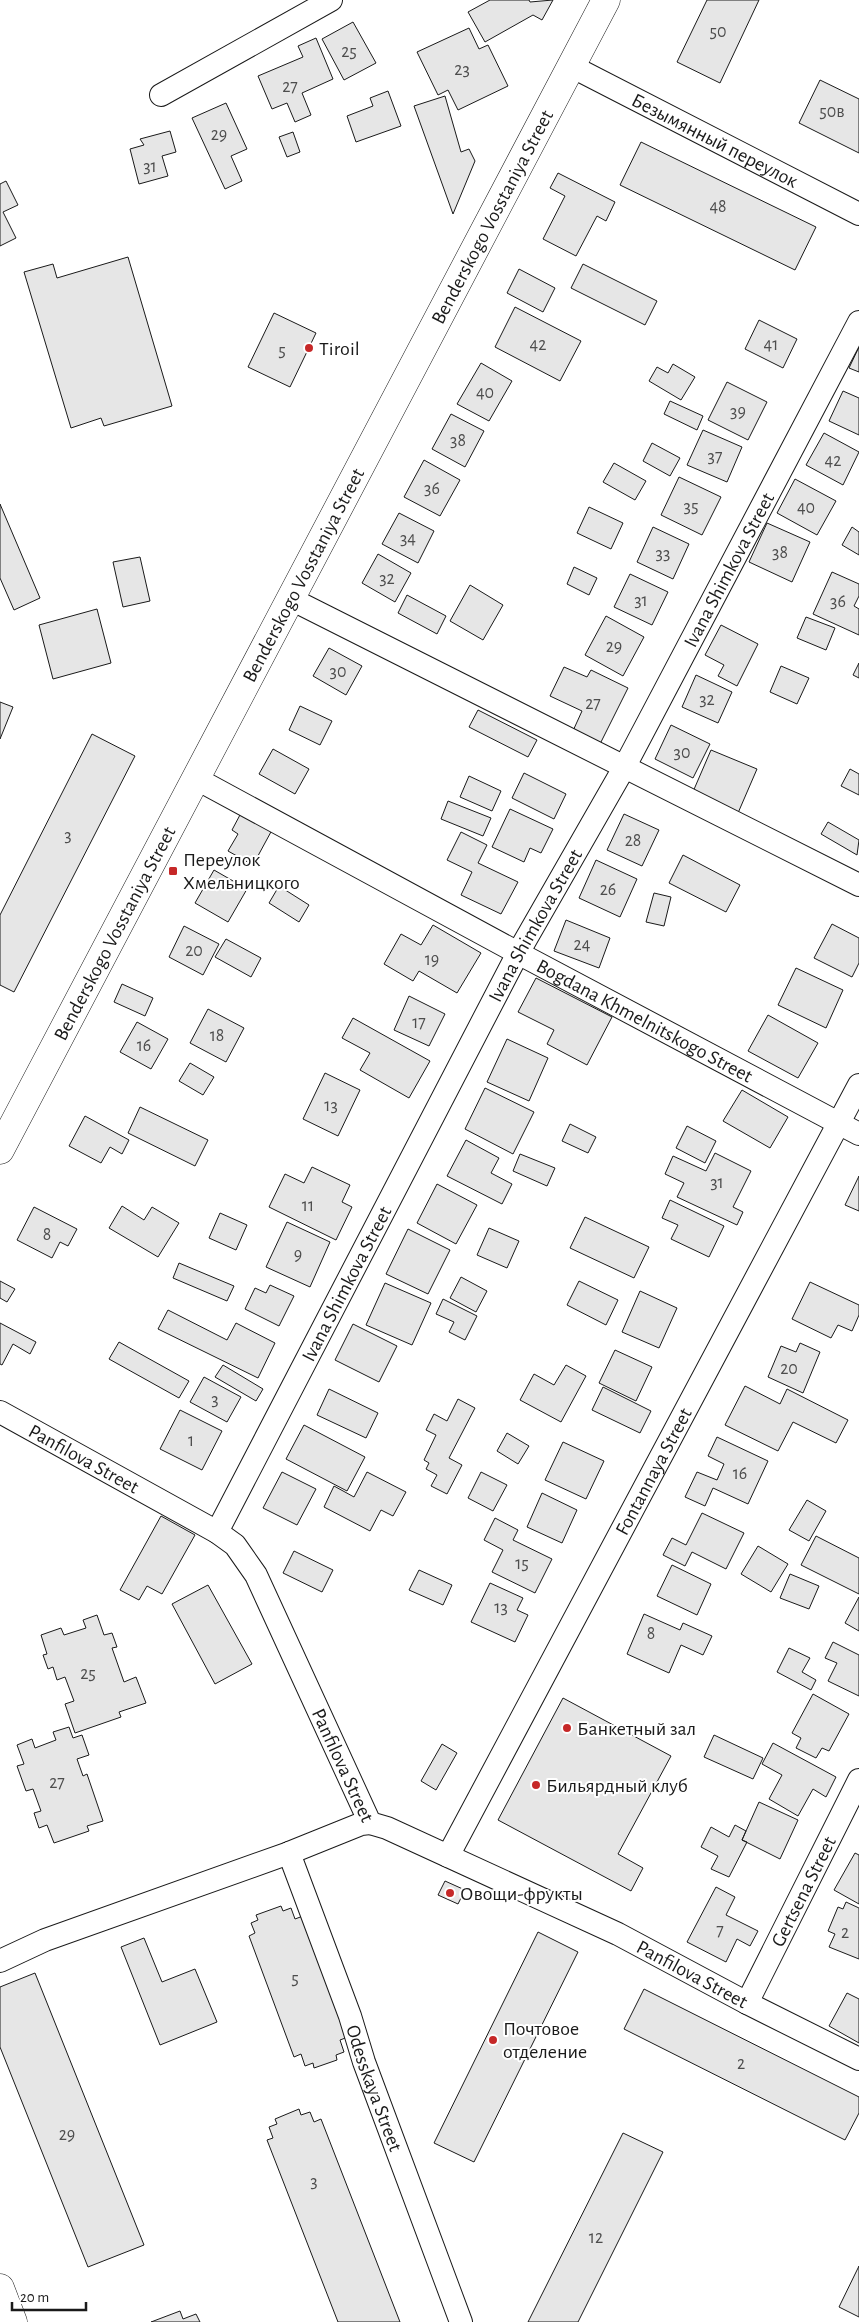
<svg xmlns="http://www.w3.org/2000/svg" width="859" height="2322" font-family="'Alegreya Sans',sans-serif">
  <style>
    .building { fill: #e6e6e6; stroke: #1a1a1a }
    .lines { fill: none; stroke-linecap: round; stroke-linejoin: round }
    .street-casing { stroke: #1a1a1a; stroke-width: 24 }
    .primary-casing { stroke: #1a1a1a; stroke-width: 29 }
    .street { stroke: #fff; stroke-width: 22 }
    .primary { stroke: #fff; stroke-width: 28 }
    .poi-dot { fill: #c62828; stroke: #fff; stroke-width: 2 }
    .labels { text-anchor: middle; stroke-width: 4; stroke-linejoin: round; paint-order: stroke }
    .number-label { font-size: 18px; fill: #4d4d4d }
    .street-label { font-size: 20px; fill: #1a1a1a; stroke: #fff }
    .poi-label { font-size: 20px; fill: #1a1a1a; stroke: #fff; text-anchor: start }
  </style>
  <rect width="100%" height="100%" fill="#fff"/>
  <path class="building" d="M 490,0 L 529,0 L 530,2 L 553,0 L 542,20 L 533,15 L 485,42 L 468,12 Z
    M 707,0 L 759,0 L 720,83 L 677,62 Z
    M 353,22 L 376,63 L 344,80 L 322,39 Z
    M 469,28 L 479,49 L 488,45 L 508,86 L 458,110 L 448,90 L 438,95 L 417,52 Z
    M 316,38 L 333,79 L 302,93 L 311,115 L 295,122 L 287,103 L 272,109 L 258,76 L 303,57 L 298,46 Z
    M 820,80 L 859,99 L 859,153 L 799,123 Z
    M 388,91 L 401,126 L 356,142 L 347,116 L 373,106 L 370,98 Z
    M 445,96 L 461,152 L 469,149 L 475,161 L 453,214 L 414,106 Z
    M 226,103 L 247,149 L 231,156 L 242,181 L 225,189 L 192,118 Z
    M 170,131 L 176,152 L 162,156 L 168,176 L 139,184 L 130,149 L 144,145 L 140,139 Z
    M 293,132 L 300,152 L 287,157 L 279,137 Z
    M 641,142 L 816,227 L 795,270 L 620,185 Z
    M 558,173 L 615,202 L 606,221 L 597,216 L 576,256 L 543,239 L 565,196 L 550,188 Z
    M 6,181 L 18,205 L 3,212 L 16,238 L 0,246 L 0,184 Z
    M 128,257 L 172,406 L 104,426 L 101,418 L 71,428 L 24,272 L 53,264 L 57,278 Z
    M 583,264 L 657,301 L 645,325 L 571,288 Z
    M 519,269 L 555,288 L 543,312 L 507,293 Z
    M 515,307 L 581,341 L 560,381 L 495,347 Z
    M 274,313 L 316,333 L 290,387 L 248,367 Z
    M 759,320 L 797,339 L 783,368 L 745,349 Z
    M 859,347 L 859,372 L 849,368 Z
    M 481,363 L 512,381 L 489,421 L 457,404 Z
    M 673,364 L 695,377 L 681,400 L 649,381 L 657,367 L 668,373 Z
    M 727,382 L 767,402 L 748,440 L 708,420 Z
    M 843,391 L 859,398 L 859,435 L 829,421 Z
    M 670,401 L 703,416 L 697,430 L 664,414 Z
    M 451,414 L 484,431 L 465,467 L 432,449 Z
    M 703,430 L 742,447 L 727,482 L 687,465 Z
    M 824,433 L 859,452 L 843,485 L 806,465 Z
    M 652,443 L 680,458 L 670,476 L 643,461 Z
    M 424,460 L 460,480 L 440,516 L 404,497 Z
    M 614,463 L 646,481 L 635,500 L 603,482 Z
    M 679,477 L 721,497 L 702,535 L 661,515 Z
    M 795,479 L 836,501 L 817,535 L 777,513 Z
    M 0,504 L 40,598 L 14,610 L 0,578 Z
    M 589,507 L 623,523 L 611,549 L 577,533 Z
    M 399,513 L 434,531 L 418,563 L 382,544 Z
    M 767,523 L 810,542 L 792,582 L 749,562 Z
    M 653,527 L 689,544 L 673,579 L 637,562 Z
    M 852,527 L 859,532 L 859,555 L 842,545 Z
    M 378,554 L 411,573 L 395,602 L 362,583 Z
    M 140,557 L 150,601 L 123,607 L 113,562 Z
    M 574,567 L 597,578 L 589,595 L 567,584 Z
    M 832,572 L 859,584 L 859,596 L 854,606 L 859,609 L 859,635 L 813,614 Z
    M 630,574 L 668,592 L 652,625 L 614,607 Z
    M 470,585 L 503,605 L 483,640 L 450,621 Z
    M 407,595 L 446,616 L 437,634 L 398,613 Z
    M 97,609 L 111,663 L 53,679 L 39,625 Z
    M 606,616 L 644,637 L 623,676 L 585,655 Z
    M 806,617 L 835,628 L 826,650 L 797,638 Z
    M 721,625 L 758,644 L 737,686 L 718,676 L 724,665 L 705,655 Z
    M 329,648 L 362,666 L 346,695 L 313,676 Z
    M 859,663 L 859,678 L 853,675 Z
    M 781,666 L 809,678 L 797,704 L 770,692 Z
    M 564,667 L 587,677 L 591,670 L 628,688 L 599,746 L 572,733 L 582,711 L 550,696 Z
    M 696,675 L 732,692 L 718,723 L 682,707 Z
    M 0,702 L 13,707 L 0,739 Z
    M 300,706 L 332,721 L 320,745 L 289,730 Z
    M 478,710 L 537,740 L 528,757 L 469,727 Z
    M 671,725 L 710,744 L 693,778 L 655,759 Z
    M 92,734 L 135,756 L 14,992 L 0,985 L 0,915 Z
    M 273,749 L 309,769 L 295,794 L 259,774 Z
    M 711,750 L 757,769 L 738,813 L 692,794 Z
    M 850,769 L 859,774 L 859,795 L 841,786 Z
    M 524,773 L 566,794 L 554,819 L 512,798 Z
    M 469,776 L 501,791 L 492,811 L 460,797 Z
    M 448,801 L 491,818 L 483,836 L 441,819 Z
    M 510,809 L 553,829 L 541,853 L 530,848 L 524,862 L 492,847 Z
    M 241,813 L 272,830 L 253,865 L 228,851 L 238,834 L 232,830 Z
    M 624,814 L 659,830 L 642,866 L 607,850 Z
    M 828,822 L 859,840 L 857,855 L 821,834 Z
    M 461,832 L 487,845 L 478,863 L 518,882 L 501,914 L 461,895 L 472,872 L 447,860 Z
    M 683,855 L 740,885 L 726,912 L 669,883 Z
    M 596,860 L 637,879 L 620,917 L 579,898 Z
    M 214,870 L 247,889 L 228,922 L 195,903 Z
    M 279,886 L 309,905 L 299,922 L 269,903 Z
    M 654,893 L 671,897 L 664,926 L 646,922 Z
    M 566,920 L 610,938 L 599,968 L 554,951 Z
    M 832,924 L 859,938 L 859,963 L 852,977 L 814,958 Z
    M 433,925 L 481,953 L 457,993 L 419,971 L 413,981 L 384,964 L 401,934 L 421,945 Z
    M 184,926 L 219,944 L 203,975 L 169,957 Z
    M 226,939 L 261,958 L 251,977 L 215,957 Z
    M 796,968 L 843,990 L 826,1028 L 778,1005 Z
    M 536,978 L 612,1017 L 587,1065 L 547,1044 L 554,1030 L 518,1012 Z
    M 122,984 L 153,998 L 145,1016 L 114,1002 Z
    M 409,996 L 445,1014 L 429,1046 L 394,1030 Z
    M 208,1009 L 244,1028 L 226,1062 L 190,1043 Z
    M 768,1015 L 818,1043 L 798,1078 L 748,1051 Z
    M 353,1018 L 430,1061 L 409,1098 L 360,1070 L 370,1053 L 342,1038 Z
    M 137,1022 L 168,1039 L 151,1069 L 120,1052 Z
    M 507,1039 L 548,1058 L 529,1101 L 487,1082 Z
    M 190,1063 L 214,1077 L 203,1095 L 179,1081 Z
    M 325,1073 L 360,1090 L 338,1136 L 303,1119 Z
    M 485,1088 L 534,1112 L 513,1154 L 465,1129 Z
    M 742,1090 L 788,1117 L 770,1148 L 723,1121 Z
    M 140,1107 L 208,1140 L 195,1166 L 128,1133 Z
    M 85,1116 L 129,1140 L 122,1154 L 110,1147 L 101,1163 L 69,1146 Z
    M 570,1124 L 596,1137 L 588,1153 L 562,1141 Z
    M 687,1126 L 716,1141 L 705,1163 L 676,1148 Z
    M 466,1140 L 499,1158 L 491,1173 L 512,1184 L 502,1204 L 447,1176 Z
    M 715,1153 L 751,1171 L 733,1207 L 743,1212 L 737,1225 L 677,1197 L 684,1183 L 665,1174 L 673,1156 L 706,1171 Z
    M 520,1154 L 555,1168 L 547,1186 L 513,1171 Z
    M 312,1167 L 350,1185 L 342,1202 L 352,1207 L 336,1240 L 269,1207 L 285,1174 L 304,1183 Z
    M 859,1176 L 859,1211 L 845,1205 Z
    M 437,1184 L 477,1205 L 456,1244 L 417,1223 Z
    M 670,1200 L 724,1226 L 709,1257 L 671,1239 L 678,1225 L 662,1218 Z
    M 122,1206 L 144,1220 L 152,1207 L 179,1223 L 158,1257 L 109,1228 Z
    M 34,1207 L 77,1229 L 68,1246 L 60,1242 L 52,1258 L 17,1240 Z
    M 220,1213 L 247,1225 L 236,1250 L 209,1238 Z
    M 585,1217 L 649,1247 L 634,1278 L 570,1248 Z
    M 287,1222 L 330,1242 L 310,1287 L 266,1267 Z
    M 489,1228 L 519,1241 L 507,1268 L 477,1255 Z
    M 408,1229 L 450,1250 L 428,1294 L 386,1274 Z
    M 179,1263 L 234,1286 L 227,1301 L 173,1278 Z
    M 461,1277 L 487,1291 L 476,1312 L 450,1298 Z
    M 0,1281 L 15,1289 L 7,1302 L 0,1298 Z
    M 579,1281 L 618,1300 L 606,1325 L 567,1305 Z
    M 810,1282 L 859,1305 L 859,1315 L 852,1331 L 838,1325 L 831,1338 L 792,1319 Z
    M 385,1283 L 431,1303 L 412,1345 L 366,1325 Z
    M 270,1285 L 294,1296 L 279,1326 L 245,1309 L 255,1288 L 266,1293 Z
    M 640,1291 L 677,1308 L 659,1348 L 622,1332 Z
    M 443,1299 L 477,1316 L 465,1340 L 449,1332 L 454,1322 L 436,1314 Z
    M 168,1310 L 227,1340 L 236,1323 L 275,1343 L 258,1378 L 158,1329 Z
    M 0,1323 L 36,1342 L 30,1354 L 13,1344 L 2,1365 L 0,1364 Z
    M 353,1324 L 397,1346 L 379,1382 L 335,1360 Z
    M 119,1342 L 189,1381 L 179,1398 L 109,1359 Z
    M 800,1343 L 820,1352 L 803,1393 L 768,1377 L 781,1346 L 796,1352 Z
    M 615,1350 L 652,1367 L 636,1401 L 599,1383 Z
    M 223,1365 L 263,1389 L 256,1401 L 215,1377 Z
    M 566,1365 L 586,1376 L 561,1422 L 520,1400 L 534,1374 L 554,1385 Z
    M 204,1377 L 241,1397 L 227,1422 L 190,1402 Z
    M 745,1386 L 780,1404 L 787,1389 L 848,1420 L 836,1443 L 793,1422 L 778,1451 L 725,1425 Z
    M 603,1387 L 651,1411 L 640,1433 L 592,1410 Z
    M 329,1389 L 378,1413 L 366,1438 L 317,1415 Z
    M 458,1399 L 475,1408 L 449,1458 L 462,1465 L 447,1494 L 431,1486 L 437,1475 L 426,1469 L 429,1463 L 424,1460 L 436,1435 L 426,1430 L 434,1414 L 447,1421 Z
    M 180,1410 L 222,1431 L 202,1470 L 160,1449 Z
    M 304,1425 L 365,1457 L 347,1491 L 286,1459 Z
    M 507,1433 L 529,1446 L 518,1464 L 497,1451 Z
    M 717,1437 L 768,1461 L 748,1504 L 713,1488 L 705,1506 L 685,1497 L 697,1472 L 717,1480 L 724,1464 L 708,1456 Z
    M 563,1442 L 604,1461 L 586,1499 L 545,1480 Z
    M 282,1472 L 316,1489 L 297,1525 L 263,1508 Z
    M 367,1472 L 406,1492 L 393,1516 L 381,1510 L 370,1531 L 324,1507 L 334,1486 L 354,1497 Z
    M 481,1472 L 507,1485 L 493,1511 L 468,1498 Z
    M 542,1493 L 577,1510 L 562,1543 L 527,1527 Z
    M 807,1500 L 826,1511 L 809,1541 L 789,1530 Z
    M 702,1513 L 744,1533 L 726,1569 L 692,1552 L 685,1566 L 663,1555 L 672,1538 L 686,1545 Z
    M 161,1516 L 195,1535 L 162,1594 L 147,1586 L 139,1600 L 120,1590 Z
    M 495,1518 L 518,1530 L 513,1540 L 552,1559 L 535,1593 L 492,1572 L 503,1550 L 484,1540 Z
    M 816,1536 L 859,1558 L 859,1594 L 801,1565 Z
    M 758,1546 L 788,1564 L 771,1592 L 741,1574 Z
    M 294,1551 L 333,1570 L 322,1592 L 283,1573 Z
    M 672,1565 L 711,1584 L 697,1615 L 657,1596 Z
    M 419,1570 L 452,1585 L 443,1605 L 409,1590 Z
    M 790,1574 L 819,1586 L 809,1609 L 780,1598 Z
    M 490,1583 L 523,1598 L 517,1610 L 528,1615 L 515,1642 L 471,1622 Z
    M 208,1585 L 252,1664 L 215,1684 L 172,1604 Z
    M 859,1597 L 859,1631 L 845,1623 Z
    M 644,1614 L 680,1630 L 683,1623 L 712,1636 L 703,1655 L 681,1645 L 669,1673 L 627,1654 Z
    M 97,1615 L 104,1635 L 112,1633 L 117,1647 L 112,1648 L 124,1682 L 136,1677 L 146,1703 L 119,1712 L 121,1717 L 75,1733 L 65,1704 L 74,1701 L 65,1677 L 57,1680 L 53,1667 L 48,1669 L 43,1655 L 47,1654 L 41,1635 L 61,1628 L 64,1635 L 86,1628 L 83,1620 Z
    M 833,1642 L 859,1655 L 859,1696 L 828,1681 L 837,1663 L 825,1658 Z
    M 789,1648 L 810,1658 L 802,1672 L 816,1680 L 811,1690 L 777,1672 Z
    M 813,1694 L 849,1714 L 829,1751 L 822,1748 L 816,1758 L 796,1748 L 801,1738 L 792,1733 Z
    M 563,1698 L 671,1756 L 618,1854 L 643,1868 L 631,1891 L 498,1820 Z
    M 69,1727 L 73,1738 L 82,1735 L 89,1755 L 77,1759 L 83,1776 L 87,1774 L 103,1821 L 87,1826 L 89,1831 L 54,1843 L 47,1825 L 39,1828 L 34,1813 L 41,1811 L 33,1789 L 26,1791 L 17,1766 L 24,1764 L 17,1745 L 32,1739 L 35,1748 L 56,1740 L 53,1732 Z
    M 714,1735 L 763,1758 L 753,1779 L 704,1757 Z
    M 773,1743 L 836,1777 L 826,1797 L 813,1789 L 798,1816 L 769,1799 L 782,1775 L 762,1764 Z
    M 442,1744 L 457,1753 L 436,1790 L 421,1781 Z
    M 759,1802 L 798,1820 L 780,1859 L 742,1840 Z
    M 735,1825 L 746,1831 L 742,1840 L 747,1842 L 729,1877 L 711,1869 L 718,1856 L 701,1847 L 711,1827 L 729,1837 Z
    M 855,1853 L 859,1855 L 859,1904 L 834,1890 Z
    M 445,1881 L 465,1890 L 458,1904 L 438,1895 Z
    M 716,1887 L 735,1897 L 726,1915 L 758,1931 L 750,1946 L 737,1939 L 726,1962 L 687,1942 Z
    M 846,1902 L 859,1908 L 859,1959 L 829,1947 L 835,1934 L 828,1931 L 838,1907 L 843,1909 Z
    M 281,1906 L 283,1911 L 291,1908 L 295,1919 L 303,1916 L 348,2037 L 340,2040 L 344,2052 L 336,2055 L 337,2060 L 314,2068 L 313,2063 L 305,2066 L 301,2054 L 294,2057 L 249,1936 L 255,1933 L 251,1923 L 258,1920 L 256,1915 Z
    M 538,1932 L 578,1952 L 474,2162 L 434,2143 Z
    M 144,1938 L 162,1982 L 195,1969 L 217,2022 L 160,2045 L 121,1947 Z
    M 35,1973 L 144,2245 L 88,2267 L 0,2047 L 0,1987 Z
    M 644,1989 L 859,2097 L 859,2113 L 845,2140 L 624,2029 Z
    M 847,1993 L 859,1999 L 859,2043 L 829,2026 Z
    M 299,2109 L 301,2115 L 310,2112 L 314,2122 L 321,2119 L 400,2322 L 338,2322 L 267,2140 L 273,2138 L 269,2127 L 277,2124 L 275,2119 Z
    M 623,2133 L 663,2152 L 578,2322 L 528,2322 Z
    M 859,2266 L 859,2317 L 839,2307 Z
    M 180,2311 L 183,2319 L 196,2314 L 200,2322 L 151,2322 Z"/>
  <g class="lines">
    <g class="street-casing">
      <g id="street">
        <path id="s1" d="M 571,66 L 859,214"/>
        <path d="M 161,95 L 331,0"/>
        <path d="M 291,599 L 859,885"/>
        <path id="s2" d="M 195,778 L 518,953 L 859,1134"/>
        <path id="s3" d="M 0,1412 L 217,1532 L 235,1545 L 256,1575 L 370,1823 L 387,1828 L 618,1934 L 747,2003 L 859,2059"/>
        <path id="s4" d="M 217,1532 L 518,953 L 625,766 L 859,322"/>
        <path id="s5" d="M 289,1853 L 350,2016 L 364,2062 L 461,2322"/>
        <path id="s6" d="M 448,1856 L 859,1085"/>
        <path d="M 0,1961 L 45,1940 L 289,1853 L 361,1824 L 370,1823"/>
        <path id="s7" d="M 747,2003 L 859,1780"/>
      </g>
    </g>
    <g class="primary-casing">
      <g id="primary">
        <path id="s8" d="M 0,1150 L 606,0"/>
        <path d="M 0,2288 L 13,2322"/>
      </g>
    </g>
    <use href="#street" class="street"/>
    <use href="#primary" class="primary"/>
  </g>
  <g class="poi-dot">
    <circle cx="309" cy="348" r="5"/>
    <rect x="168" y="866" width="10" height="10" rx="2.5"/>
    <circle cx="567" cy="1728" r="5"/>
    <circle cx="536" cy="1785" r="5"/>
    <circle cx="450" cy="1893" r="5"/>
    <circle cx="493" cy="2040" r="5"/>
  </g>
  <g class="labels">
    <g class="number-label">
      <text x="718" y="37">50</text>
      <text x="349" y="57">25</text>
      <text x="462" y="75">23</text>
      <text x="290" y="92">27</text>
      <text x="832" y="117">50в</text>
      <text x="219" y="140">29</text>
      <text x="150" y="172">31</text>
      <text x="718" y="212">48</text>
      <text x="538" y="350">42</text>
      <text x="771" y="350">41</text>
      <text x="282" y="356">5</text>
      <text x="485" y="398">40</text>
      <text x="738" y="417">39</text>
      <text x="458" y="446">38</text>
      <text x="715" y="462">37</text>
      <text x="833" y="466">42</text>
      <text x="432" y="494">36</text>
      <text x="691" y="512">35</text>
      <text x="806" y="513">40</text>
      <text x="408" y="544">34</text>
      <text x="780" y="558">38</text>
      <text x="663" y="559">33</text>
      <text x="387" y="584">32</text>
      <text x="641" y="606">31</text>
      <text x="838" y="607">36</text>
      <text x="614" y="652">29</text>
      <text x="338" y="677">30</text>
      <text x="707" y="705">32</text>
      <text x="593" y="709">27</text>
      <text x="682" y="758">30</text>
      <text x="68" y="841">3</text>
      <text x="633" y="846">28</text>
      <text x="608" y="895">26</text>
      <text x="582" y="950">24</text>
      <text x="194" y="956">20</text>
      <text x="432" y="965">19</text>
      <text x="419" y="1028">17</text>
      <text x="217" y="1041">18</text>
      <text x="144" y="1051">16</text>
      <text x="331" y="1111">13</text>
      <text x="717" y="1188">31</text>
      <text x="308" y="1211">11</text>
      <text x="47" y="1240">8</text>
      <text x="298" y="1260">9</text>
      <text x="789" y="1374">20</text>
      <text x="215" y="1405">3</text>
      <text x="191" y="1446">1</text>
      <text x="740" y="1479">16</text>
      <text x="522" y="1569">15</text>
      <text x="501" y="1613">13</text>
      <text x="651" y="1639">8</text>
      <text x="88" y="1679">25</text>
      <text x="57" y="1788">27</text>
      <text x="720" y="1936">7</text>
      <text x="845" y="1938">2</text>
      <text x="295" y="1984">5</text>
      <text x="741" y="2069">2</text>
      <text x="67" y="2140">29</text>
      <text x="314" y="2187">3</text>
      <text x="596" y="2243">12</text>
    </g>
    <g class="street-label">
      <text dy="7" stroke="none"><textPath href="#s1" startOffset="162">Безымянный переулок</textPath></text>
      <text dy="7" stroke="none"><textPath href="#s8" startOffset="1055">Benderskogo Vosstaniya Street</textPath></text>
      <text dy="7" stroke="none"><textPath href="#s4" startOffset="1090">Ivana Shimkova Street</textPath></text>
      <text dy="7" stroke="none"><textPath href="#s8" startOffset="650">Benderskogo Vosstaniya Street</textPath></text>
      <text dy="7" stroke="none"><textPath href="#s4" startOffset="685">Ivana Shimkova Street</textPath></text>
      <text dy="7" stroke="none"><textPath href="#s8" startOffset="245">Benderskogo Vosstaniya Street</textPath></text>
      <text dy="7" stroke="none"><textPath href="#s2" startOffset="511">Bogdana Khmelnitskogo Street</textPath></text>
      <text dy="7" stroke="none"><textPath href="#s4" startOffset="280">Ivana Shimkova Street</textPath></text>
      <text dy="7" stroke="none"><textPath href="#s3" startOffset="96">Panfilova Street</textPath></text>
      <text dy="7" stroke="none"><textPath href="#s6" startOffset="436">Fontannaya Street</textPath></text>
      <text dy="7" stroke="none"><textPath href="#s3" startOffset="516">Panfilova Street</textPath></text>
      <text dy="7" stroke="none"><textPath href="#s7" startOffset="125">Gertsena Street</textPath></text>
      <text dy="7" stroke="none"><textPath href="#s3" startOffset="936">Panfilova Street</textPath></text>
      <text dy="7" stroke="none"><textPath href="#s5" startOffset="250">Odesskaya Street</textPath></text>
    </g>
    <g class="poi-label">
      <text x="319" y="355">Tiroil</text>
      <text x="183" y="866">Переулок<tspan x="183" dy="23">Хмельницкого</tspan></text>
      <text x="577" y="1735">Банкетный зал</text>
      <text x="546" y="1792">Бильярдный клуб</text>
      <text x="460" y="1900">Овощи-фрукты</text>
      <text x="503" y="2035">Почтовое<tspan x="503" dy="23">отделение</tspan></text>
    </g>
  </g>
  <path d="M12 2302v8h74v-8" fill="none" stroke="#1a1a1a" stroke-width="2.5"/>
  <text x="20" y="2302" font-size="15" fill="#1a1a1a" stroke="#ffffff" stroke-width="4" paint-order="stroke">20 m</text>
</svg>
